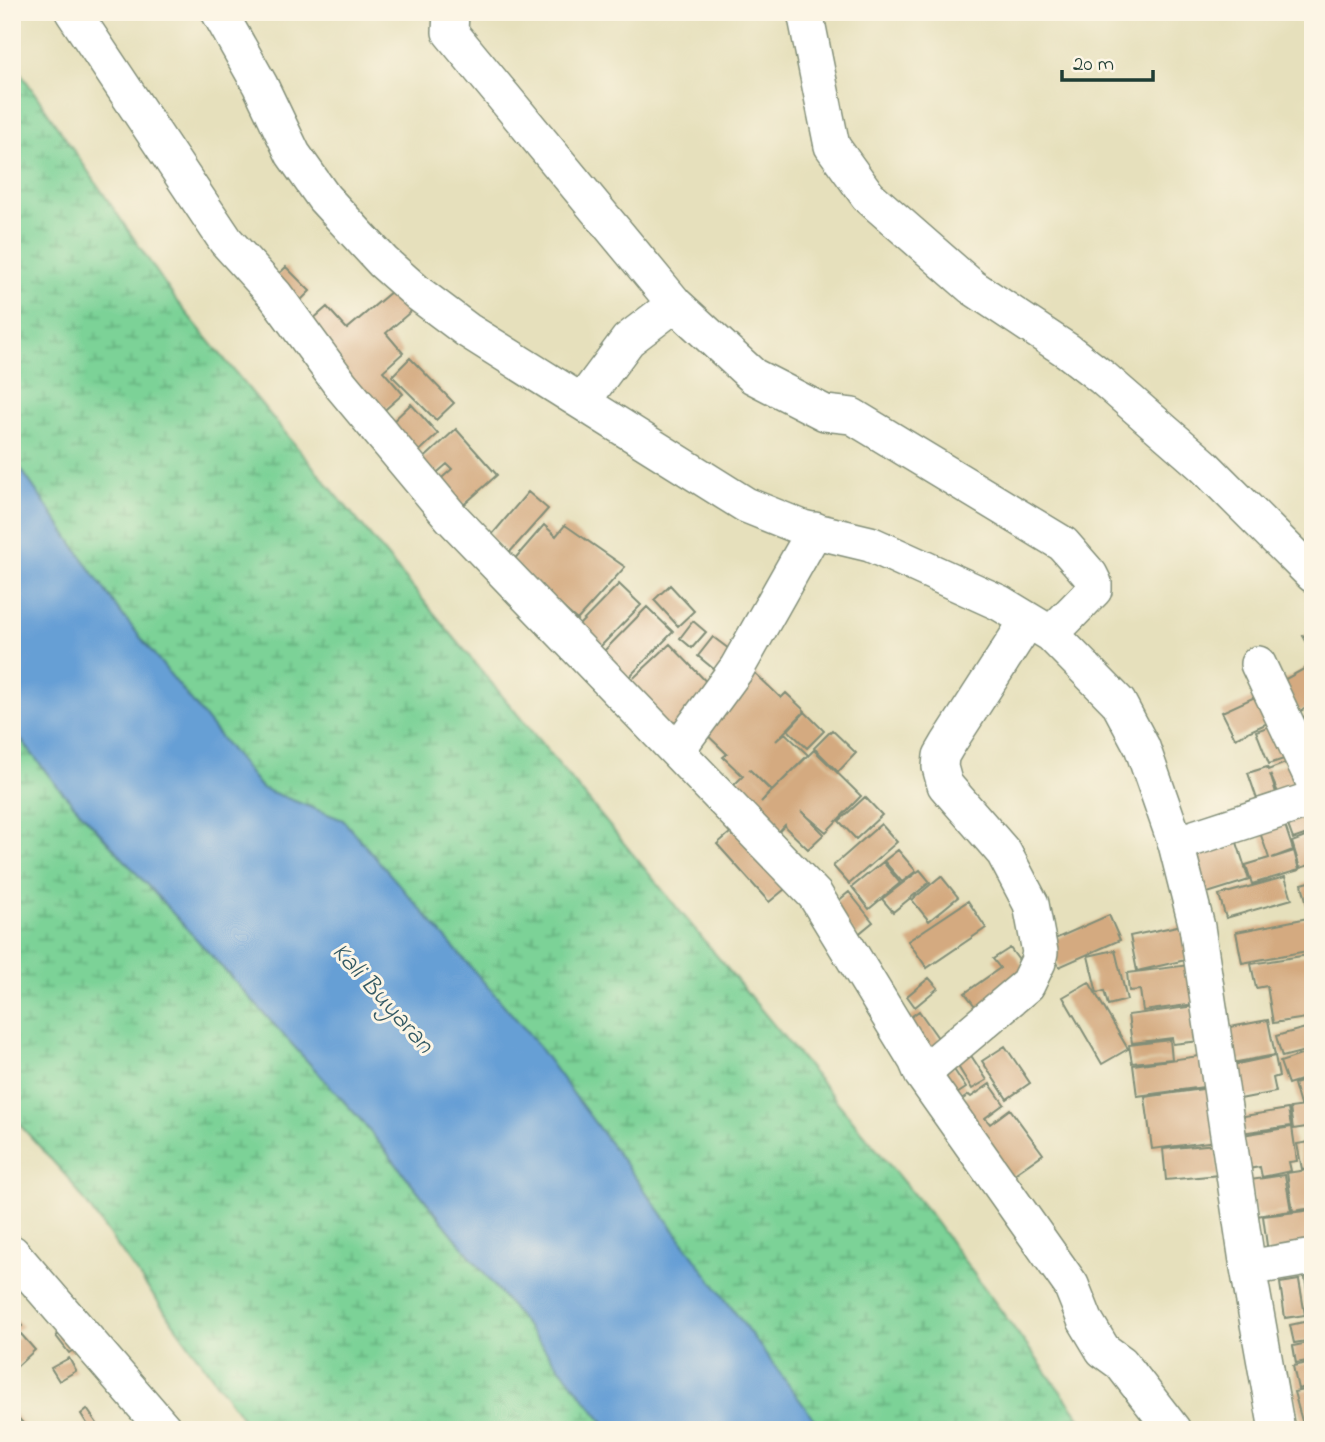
<svg xmlns="http://www.w3.org/2000/svg" width="1325" height="1442" font-family="'Indie Flower',sans-serif">
  <style>
    .wetland { fill: url(#wetland-marsh); stroke: #4d8866; stroke-width: 2 }
    .water { fill: #669fd5; stroke: #426e84; stroke-width: 2 }
    .building { fill: #d4aa80 }
    .lines { fill: none; stroke-linecap: round; stroke-linejoin: round }
    .minor-casing { stroke: #828e78; stroke-width: 38 }
    .minor { stroke: #fff; stroke-width: 35 }
    .labels { text-anchor: middle; stroke-width: 6; stroke-linejoin: round; paint-order: stroke }
    .water-label { font-size: 26px; font-style: italic; fill: #345a64; stroke: #fcf5e5 }
  </style>
  <defs>
    <pattern id="wetland-marsh" width="20" height="14" patternUnits="userSpaceOnUse" patternTransform="scale(1.75)"><rect width="20" height="14" fill="#7bd297"/><path d="M1 5h8M5 5V1M11 12h8M15 12V8" fill="none" stroke="#64ac7c"/></pattern>
  </defs>
  <rect width="100%" height="100%" fill="#fcf5e5"/>
  <filter id="ink" filterUnits="userSpaceOnUse"><feTurbulence type="fractalNoise" baseFrequency=".0143" numOctaves="2"/><feDisplacementMap in="SourceGraphic" scale="14" xChannelSelector="R" yChannelSelector="G"/><feConvolveMatrix kernelMatrix="1 2 1 2 8 2 1 2 1" color-interpolation-filters="sRGB"/></filter>
  <filter id="wash" filterUnits="userSpaceOnUse"><feTurbulence type="fractalNoise" baseFrequency=".00686" numOctaves="4" result="noise"/><feDisplacementMap in="SourceGraphic" scale="28" xChannelSelector="R" yChannelSelector="G"/><feGaussianBlur stdDeviation="1.57" result="paint"/><feColorMatrix in="noise" values="0 0 0 0 0 0 0 0 0 0 0 0 0 0 0 0 0 1.4 0 .05"/><feComposite in="paint" operator="in"/></filter>
  <g filter="url(#wash)">
    <rect width="100%" height="100%" fill="#e6e0bc"/>
    <path class="wetland" d="M 12,60 L 178,303 L 929,1213 L 1089,1430 L 822,1430 L 343,820 L 261,788 L 120,612 L 12,456 Z
      M 12,728 L 58,787 L 360,1119 L 610,1430 L 251,1430 L 67,1177 L 12,1116 Z"/>
    <path class="water" d="M 12,456 L 120,612 L 261,788 L 343,820 L 529,1034 L 822,1430 L 610,1430 L 360,1119 L 58,787 L 12,728 Z"/>
    <g id="blocks">
      <path class="building" d="M 286,267 L 310,291 L 296,305 L 271,281 Z
        M 398,286 L 416,307 L 386,333 L 403,353 L 383,371 L 403,394 L 380,414 L 304,327 L 327,307 L 347,329 Z
        M 410,358 L 454,403 L 436,420 L 392,376 Z
        M 411,404 L 438,434 L 415,455 L 388,426 Z
        M 456,429 L 497,475 L 459,509 L 435,484 L 452,469 L 447,464 L 432,477 L 419,463 Z
        M 528,492 L 548,509 L 509,553 L 490,537 Z
        M 544,525 L 556,536 L 565,525 L 625,567 L 577,620 L 512,562 Z
        M 619,584 L 641,605 L 599,648 L 577,627 Z
        M 670,585 L 694,611 L 678,626 L 654,600 Z
        M 647,607 L 673,632 L 628,678 L 602,653 Z
        M 693,621 L 706,632 L 692,648 L 680,638 Z
        M 1313,631 L 1313,653 L 1303,636 Z
        M 713,637 L 737,655 L 721,675 L 698,656 Z
        M 670,644 L 716,692 L 671,734 L 625,686 Z
        M 1313,664 L 1313,704 L 1299,712 L 1282,681 Z
        M 752,670 L 781,698 L 786,693 L 805,711 L 776,741 L 785,733 L 808,755 L 772,791 L 749,769 L 771,791 L 761,802 L 814,750 L 861,796 L 826,832 L 801,811 L 824,834 L 808,849 L 786,828 L 785,825 L 773,838 L 725,794 L 743,776 L 723,757 L 727,754 L 698,726 Z
        M 1257,696 L 1270,722 L 1235,738 L 1222,712 Z
        M 805,712 L 824,731 L 807,748 L 788,730 Z
        M 1313,712 L 1313,738 L 1301,719 Z
        M 1273,725 L 1287,758 L 1269,764 L 1256,731 Z
        M 832,730 L 856,753 L 838,772 L 814,748 Z
        M 1293,760 L 1303,785 L 1279,795 L 1270,774 L 1277,796 L 1258,802 L 1248,773 L 1267,767 L 1268,770 Z
        M 865,797 L 882,815 L 856,839 L 839,821 Z
        M 1304,809 L 1313,832 L 1293,839 L 1285,817 Z
        M 1282,816 L 1293,850 L 1272,858 L 1294,851 L 1299,870 L 1252,884 L 1246,865 L 1269,858 L 1257,824 Z
        M 881,824 L 897,842 L 849,884 L 833,866 Z
        M 738,826 L 790,885 L 769,902 L 717,844 Z
        M 1234,833 L 1249,880 L 1201,895 L 1186,847 Z
        M 1313,834 L 1313,864 L 1300,868 L 1292,842 Z
        M 898,850 L 916,871 L 902,882 L 884,861 Z
        M 883,862 L 900,883 L 869,909 L 852,887 Z
        M 920,870 L 930,882 L 893,912 L 882,899 Z
        M 941,876 L 958,897 L 929,921 L 912,900 Z
        M 1285,877 L 1292,899 L 1226,918 L 1219,895 Z
        M 1313,881 L 1313,913 L 1309,913 L 1302,884 Z
        M 849,892 L 873,922 L 856,936 L 832,906 Z
        M 968,901 L 986,928 L 927,968 L 908,941 Z
        M 1109,915 L 1120,940 L 1059,967 L 1048,942 Z
        M 1313,917 L 1313,950 L 1242,963 L 1236,932 Z
        M 1182,925 L 1190,959 L 1137,971 L 1130,936 Z
        M 1010,948 L 1029,974 L 978,1010 L 965,993 L 1000,968 L 993,959 Z
        M 1115,950 L 1127,1000 L 1108,1005 L 1104,991 L 1097,993 L 1088,956 Z
        M 1308,955 L 1313,983 L 1313,1017 L 1273,1023 L 1267,986 L 1256,988 L 1251,964 Z
        M 1189,965 L 1203,1003 L 1143,1011 L 1140,990 L 1129,991 L 1127,973 Z
        M 929,978 L 938,988 L 915,1007 L 907,996 Z
        M 1089,982 L 1128,1049 L 1102,1064 L 1063,997 Z
        M 1195,1006 L 1200,1041 L 1173,1044 L 1172,1038 L 1132,1043 L 1128,1015 Z
        M 919,1011 L 943,1045 L 925,1057 L 901,1024 Z
        M 1268,1020 L 1275,1055 L 1232,1063 L 1225,1028 Z
        M 1313,1026 L 1313,1049 L 1282,1057 L 1276,1036 Z
        M 1170,1040 L 1172,1059 L 1132,1063 L 1129,1045 Z
        M 1005,1046 L 1030,1083 L 1007,1099 L 982,1061 Z
        M 968,1051 L 987,1080 L 972,1089 L 954,1060 Z
        M 1313,1051 L 1313,1076 L 1288,1084 L 1280,1062 Z
        M 1206,1055 L 1211,1086 L 1137,1096 L 1133,1065 Z
        M 1275,1056 L 1279,1076 L 1273,1078 L 1276,1092 L 1235,1100 L 1228,1066 Z
        M 951,1065 L 966,1088 L 949,1099 L 933,1077 Z
        M 1313,1078 L 1313,1102 L 1300,1105 L 1294,1084 Z
        M 990,1084 L 1004,1104 L 985,1118 L 990,1124 L 1010,1109 L 1043,1154 L 1006,1180 L 952,1106 L 969,1095 L 971,1097 Z
        M 1210,1088 L 1217,1141 L 1152,1149 L 1145,1097 Z
        M 1313,1105 L 1313,1126 L 1293,1129 L 1290,1108 Z
        M 1288,1109 L 1291,1126 L 1241,1133 L 1238,1117 Z
        M 1292,1127 L 1297,1161 L 1289,1162 L 1291,1171 L 1262,1177 L 1260,1167 L 1248,1169 L 1242,1135 Z
        M 1310,1142 L 1313,1167 L 1302,1169 L 1297,1144 Z
        M 1216,1144 L 1219,1175 L 1166,1180 L 1163,1149 Z
        M 1313,1169 L 1313,1208 L 1293,1211 L 1287,1173 Z
        M 1285,1175 L 1291,1211 L 1256,1216 L 1250,1180 Z
        M 1313,1210 L 1313,1247 L 1268,1253 L 1263,1216 Z
        M 1313,1265 L 1313,1317 L 1311,1317 L 1303,1266 Z
        M 1299,1280 L 1305,1315 L 1285,1318 L 1280,1283 Z
        M 12,1315 L 22,1326 L 12,1335 Z
        M 1313,1320 L 1313,1340 L 1294,1343 L 1290,1325 Z
        M 67,1329 L 79,1346 L 69,1353 L 56,1336 Z
        M 21,1334 L 35,1350 L 12,1371 L 12,1342 Z
        M 1313,1342 L 1313,1360 L 1296,1363 L 1293,1346 Z
        M 69,1358 L 76,1371 L 59,1381 L 51,1368 Z
        M 1313,1362 L 1313,1385 L 1298,1389 L 1293,1366 Z
        M 1313,1388 L 1313,1418 L 1302,1421 L 1294,1392 Z
        M 87,1409 L 100,1428 L 97,1430 L 91,1430 L 81,1414 Z
        M 12,1411 L 29,1430 L 12,1430 Z"/>
    </g>
  </g>
  <g filter="url(#ink)">
    <use href="#blocks" fill-opacity="0" stroke="#828e78" stroke-width="2"/>
    <g class="lines">
      <g class="minor-casing">
        <path id="minor" d="M 73,12 L 226,241 L 275,295 L 341,385 L 451,517 L 815,895 L 916,1060 L 922,1074 L 1071,1285 L 1085,1320 L 1103,1350 L 1121,1363 L 1173,1430
          M 219,12 L 260,85 L 293,154 L 324,198 L 383,262 L 419,294 L 467,330 L 746,505 L 803,528 L 870,544 L 1000,603 L 1051,634 L 1118,702 L 1142,747 L 1176,844 L 1197,927 L 1248,1268 L 1277,1430
          M 451,12 L 450,32 L 675,304 L 753,376 L 825,413 L 852,416 L 1063,544 L 1090,575 L 1094,583 L 1094,590 L 1051,634
          M 805,12 L 832,146 L 868,196 L 972,287 L 1068,351 L 1103,378 L 1204,466 L 1313,575
          M 582,402 L 628,340 L 675,304
          M 1258,664 L 1313,780
          M 677,750 L 737,668 L 815,530
          M 1176,844 L 1313,799
          M 922,1074 L 1027,985 L 1038,962 L 1040,952 L 1031,904 L 1004,853 L 945,785 L 940,767 L 941,756 L 948,744 L 1028,620
          M 12,1253 L 165,1430
          M 1248,1268 L 1313,1257"/>
      </g>
      <use href="#minor" class="minor"/>
    </g>
  </g>
  <g class="labels">
    <g class="water-label">
      <text transform="translate(384 997) rotate(48)" y="9">Kali Buyaran</text>
    </g>
  </g>
  <rect width="1325" height="1442" fill="none" stroke="#fcf5e5" stroke-width="42"/>
  <path d="M1062 70v10h91v-10" fill="none" stroke="#1f3d34" stroke-width="3.5"/>
  <text x="1073" y="70" font-size="21" fill="#1f3d34" stroke="#fcf5e5" stroke-width="5" paint-order="stroke">20 m</text>
</svg>
